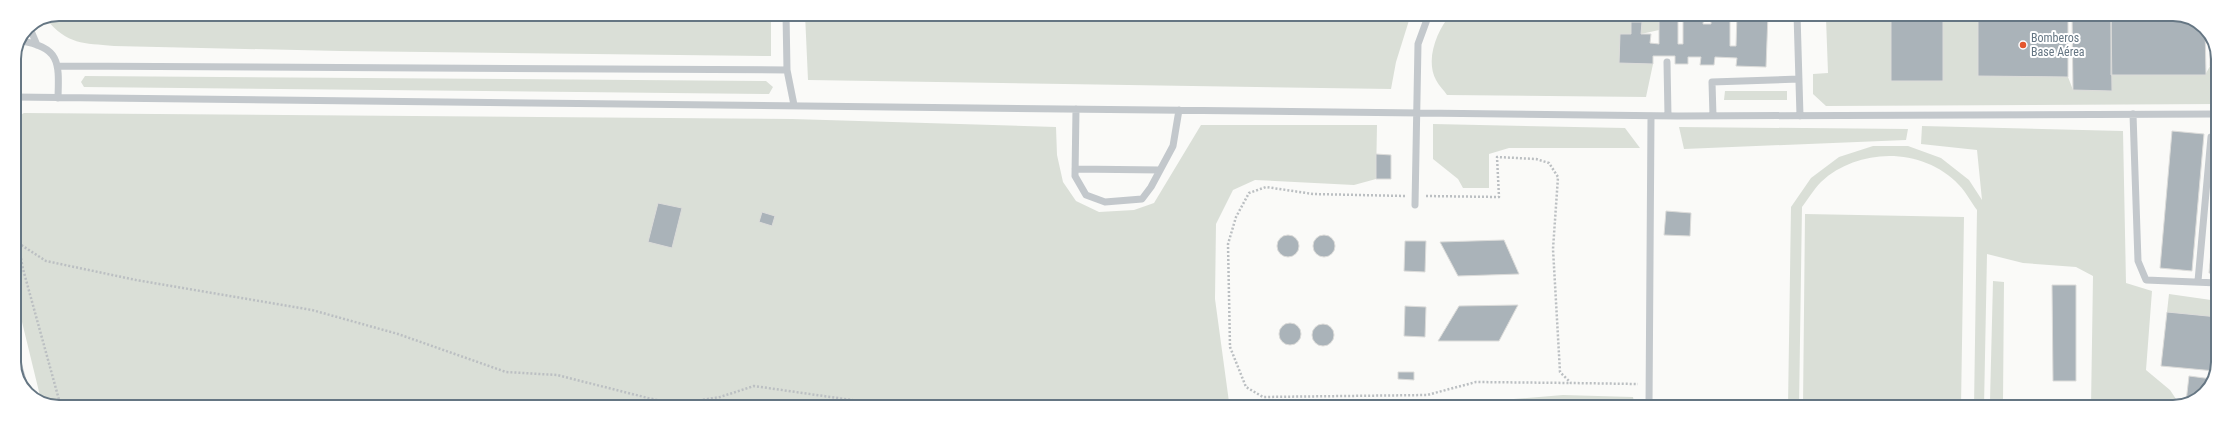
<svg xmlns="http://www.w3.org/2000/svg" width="2232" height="421" font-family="'Roboto Condensed',sans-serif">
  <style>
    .green { fill: #dadfd7 }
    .building { fill: #aab3b9; stroke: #dcdcda }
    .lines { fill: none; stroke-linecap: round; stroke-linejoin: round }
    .path { stroke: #bbbfc2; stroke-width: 2.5; stroke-dasharray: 2 2; stroke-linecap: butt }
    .lane { stroke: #c3c8cc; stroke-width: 7 }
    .poi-dot { fill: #e4572e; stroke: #fff; stroke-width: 1.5 }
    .labels { text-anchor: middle; stroke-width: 4; stroke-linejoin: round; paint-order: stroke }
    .poi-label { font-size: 12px; fill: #657683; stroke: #fff; text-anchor: start }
    .rim { fill: none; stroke: #657683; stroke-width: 2 }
  </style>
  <rect width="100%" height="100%" fill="#fafaf8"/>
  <path class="green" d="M 59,14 L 771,14 L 771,56 L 340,51 L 114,46 C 83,43 68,45 46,19 Z
    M 805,14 L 1411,14 L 1396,62 L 1391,89 L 808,80 Z
    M 1451,14 L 1659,14 L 1659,30 L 1641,34 L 1642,23 L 1631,22 L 1631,34 L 1620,34 L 1619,63 L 1653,64 L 1646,97 L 1447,95 C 1444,90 1439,86 1436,80 C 1425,60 1437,30 1451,14 Z
    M 1943,14 L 1978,14 L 1978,76 L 2068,77 L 2073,90 L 2111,91 L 2111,75 L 2205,75 L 2210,66 L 2218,66 L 2218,104 L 1826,106 L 1813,94 L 1813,74 L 1828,73 L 1826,18 L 1891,16 L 1943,81 Z
    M 85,76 L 766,81 L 773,87 L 769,94 L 84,87 L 81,82 Z
    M 1725,91 L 1787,91 L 1787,100 L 1724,100 Z
    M 24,113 L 792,119 L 1056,127 L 1057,155 L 1063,182 L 1076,201 L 1099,212 L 1134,210 L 1154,203 L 1201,125 L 1377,125 L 1376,179 L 1354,185 L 1255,180 L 1233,190 L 1216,224 L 1215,299 L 1229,402 L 1255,407 L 53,407 L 41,400 L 14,289 L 14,118 Z
    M 1433,124 L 1625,128 L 1640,148 L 1509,148 L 1489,154 L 1489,188 L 1463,188 L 1458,179 L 1433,159 Z
    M 1922,126 L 2123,131 L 2126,283 L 2152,291 L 2146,370 L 2170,390 L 2180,405 L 2173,407 L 2091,407 L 2093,276 L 2076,267 L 2023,263 L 1987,254 L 1984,407 L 1974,407 L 1977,210 C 1971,202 1966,192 1959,185 C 1923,147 1859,147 1821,182 C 1814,189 1808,199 1802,207 L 1799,407 L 1788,407 L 1791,207 L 1811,178 L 1839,157 L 1873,146 L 1908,146 L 1941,158 L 1969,180 L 1982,200 L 1977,150 L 1921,144 Z
    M 1679,127 L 1908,129 L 1906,140 L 1684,149 Z
    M 1805,214 L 1964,217 L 1961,407 L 1803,407 Z
    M 1993,281 L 2004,282 L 2003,401 L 1990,401 Z
    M 2169,294 L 2218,301 L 2218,317 L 2167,312 Z
    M 1563,395 L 1633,397 L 1635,407 L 1414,407 Z"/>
  <path class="building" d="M 1659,14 L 1678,14 L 1678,44 L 1683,44 L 1683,14 L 1704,14 L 1703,24 L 1711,24 L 1711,14 L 1730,14 L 1730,46 L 1736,46 L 1737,14 L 1768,14 L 1766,67 L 1736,66 L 1737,58 L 1715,57 L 1714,65 L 1700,65 L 1701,57 L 1688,57 L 1688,64 L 1675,64 L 1675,56 L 1653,56 L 1653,64 L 1619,63 L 1620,34 L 1631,34 L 1631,22 L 1642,22 L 1641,34 L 1651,34 L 1650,43 L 1659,44 Z
    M 1813,14 L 1870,14 L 1870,17 L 1813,18 Z
    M 1891,14 L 1943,14 L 1943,81 L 1891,81 Z
    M 1978,14 L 2068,14 L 2068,77 L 1978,76 Z
    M 2072,14 L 2111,14 L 2112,91 L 2073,90 Z
    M 2111,14 L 2179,14 L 2205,27 L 2206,75 L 2111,75 Z
    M 2210,38 L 2218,53 L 2218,66 L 2210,66 Z
    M 2172,131 L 2204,134 L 2192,271 L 2160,268 Z
    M 1376,154 L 1391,155 L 1391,179 L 1376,179 Z
    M 2218,178 L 2218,274 L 2209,273 Z
    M 658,203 L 682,208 L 672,248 L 648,242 Z
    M 1666,211 L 1691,213 L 1690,236 L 1664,235 Z
    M 762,212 L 775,216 L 772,226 L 759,222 Z
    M1313 246a11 11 0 1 1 22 0a11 11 0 1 1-22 0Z
    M1277 246a11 11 0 1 1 22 0a11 11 0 1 1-22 0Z
    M 1504,240 L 1519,274 L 1458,276 L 1440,242 Z
    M 1405,241 L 1426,241 L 1425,272 L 1404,271 Z
    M 2052,285 L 2076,285 L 2076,381 L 2053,381 Z
    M 1518,305 L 1499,341 L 1438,341 L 1459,306 Z
    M 1405,306 L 1426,307 L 1425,337 L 1404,336 Z
    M 2167,312 L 2218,317 L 2215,371 L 2161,366 Z
    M1279 334a11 11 0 1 1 22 0a11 11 0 1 1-22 0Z
    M1312 335a11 11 0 1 1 22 0a11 11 0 1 1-22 0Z
    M 1398,372 L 1414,372 L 1414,380 L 1398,379 Z
    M 2189,376 L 2212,379 L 2203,396 L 2186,402 Z"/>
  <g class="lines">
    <path class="path" d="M 1405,196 L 1313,194 L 1266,187 L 1249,193 L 1236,217 L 1228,244 L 1230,347 L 1246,387 L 1263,397 L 1427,395 L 1476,382 L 1571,383
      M 1426,196 L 1499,197 L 1497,157 L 1536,159 L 1549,163 L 1558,177 L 1553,249 L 1560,372 L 1571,383 L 1638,384
      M 14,223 L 23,269 L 61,407
      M 18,243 L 46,261 L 136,280 L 312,310 L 398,334 L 506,372 L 557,375 L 656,400 L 690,402 L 720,397 L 754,386 L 900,407"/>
    <path class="lane" d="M 786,14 L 787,70
      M 1797,14 L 1800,116
      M 29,26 L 37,45
      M 21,41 C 61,47 59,64 58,98
      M 1667,62 L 1668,116
      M 59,66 L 787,70 L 794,105
      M 14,97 L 1678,116 L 2218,114
      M 1076,109 L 1075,176 L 1086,195 L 1105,202 L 1142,199 L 1151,187 L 1173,146 L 1179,110
      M 2133,114 L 2138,261 L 2146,280 L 2218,283
      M 1713,116 L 1712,82 L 1799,79
      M 1075,169 L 1160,170
      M 1415,205 L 1418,44 L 1429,14
      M 2198,281 L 2211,137
      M 14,349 L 26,391
      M 1649,407 L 1651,116"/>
  </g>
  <circle class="poi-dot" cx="2023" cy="45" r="4"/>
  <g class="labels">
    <g class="poi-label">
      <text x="2031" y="42">Bomberos<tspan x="2031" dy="14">Base Aérea</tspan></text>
    </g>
  </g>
  <path d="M0 0H2232V421H0ZM59 21H2173A38 38 0 0 1 2211 59V362A38 38 0 0 1 2173 400H59A38 38 0 0 1 21 362V59A38 38 0 0 1 59 21Z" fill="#fff" fill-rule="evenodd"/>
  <path class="rim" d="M59 21H2173A38 38 0 0 1 2211 59V362A38 38 0 0 1 2173 400H59A38 38 0 0 1 21 362V59A38 38 0 0 1 59 21Z"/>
</svg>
